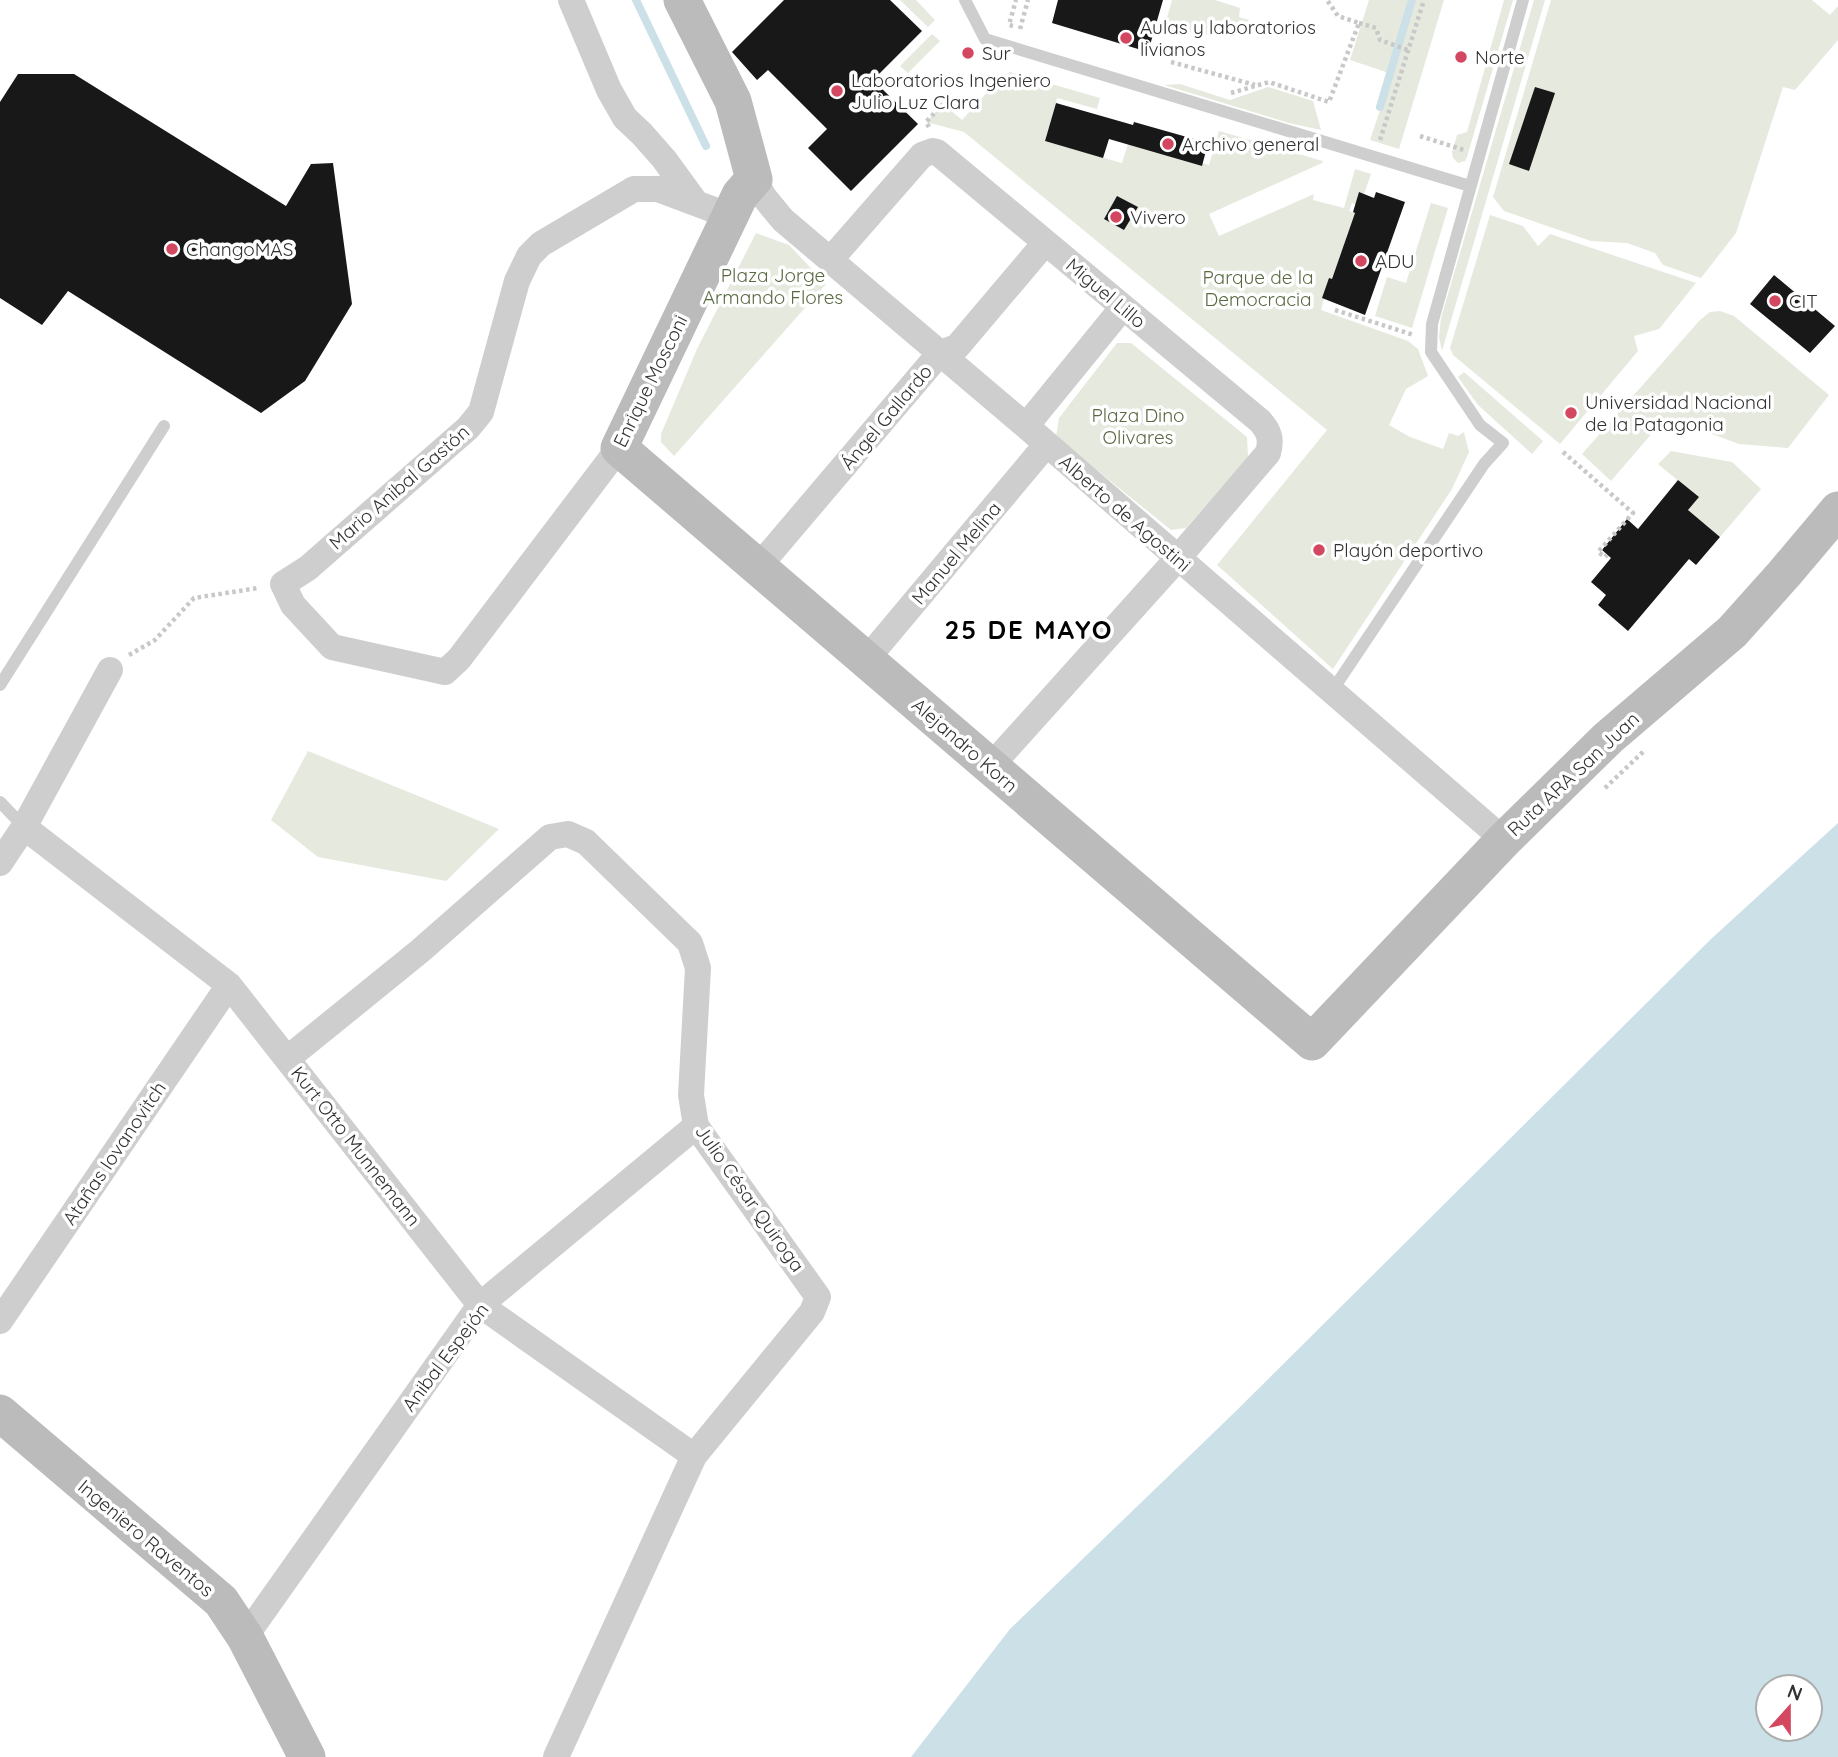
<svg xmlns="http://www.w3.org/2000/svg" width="1838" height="1757" font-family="Quicksand,sans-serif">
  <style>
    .green { fill: #e5e9de }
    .water { fill: #cce0e8; fill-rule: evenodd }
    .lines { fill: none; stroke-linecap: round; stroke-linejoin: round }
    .stream { stroke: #cce0e8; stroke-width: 8 }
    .building { fill: #181818 }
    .path { stroke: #c8c8c8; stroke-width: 4.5; stroke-dasharray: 3.5 3.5; stroke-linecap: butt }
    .lane { stroke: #cecece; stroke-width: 12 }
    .street { stroke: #cecece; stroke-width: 26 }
    .secondary { stroke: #bbb; stroke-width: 37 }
    .poi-dot { fill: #d44760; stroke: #fff; stroke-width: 2.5 }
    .labels { text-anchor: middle; stroke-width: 7; stroke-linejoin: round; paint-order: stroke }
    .poi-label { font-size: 19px; fill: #313131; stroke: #fff; text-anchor: start }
    .park-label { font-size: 19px; fill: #586942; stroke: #fff }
    .street-label { font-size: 19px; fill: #313131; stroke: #fff }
    .district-label { font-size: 26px; font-weight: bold; letter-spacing: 2px; fill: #000; stroke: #fff }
  </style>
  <rect width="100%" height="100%" fill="#fff"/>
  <path class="green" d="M 900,0 L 916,0 L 935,20 L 928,27 Z
    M 1172,0 L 1215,0 L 1240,8 L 1239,17 L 1249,20 L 1246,32 L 1201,35 L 1165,25 Z
    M 1369,0 L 1444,0 L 1399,149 L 1370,140 L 1392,74 L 1350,60 Z
    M 1504,0 L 1513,0 L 1467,157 L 1465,161 L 1458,163 L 1453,158 L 1452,152 L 1457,135 L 1467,132 Z
    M 1534,0 L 1545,0 L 1442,351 L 1439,337 L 1441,318 Z
    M 1551,0 L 1812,0 L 1830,15 L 1838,6 L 1838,40 L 1795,90 L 1783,87 L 1736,233 L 1701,278 L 1663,265 L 1655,253 L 1627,243 L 1591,241 L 1504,211 L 1493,197 Z
    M 932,34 L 940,41 L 908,73 L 900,66 Z
    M 1010,72 L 1100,98 L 1097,109 L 1057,98 L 1045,141 L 1122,163 L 1128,144 L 1201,166 L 1203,163 L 1209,165 L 1219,131 L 1323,161 L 1322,163 L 1209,214 L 1219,236 L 1314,194 L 1313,200 L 1344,208 L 1355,169 L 1371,174 L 1364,194 L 1359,193 L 1360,206 L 1352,203 L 1349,211 L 1355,213 L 1332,279 L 1329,279 L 1321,310 L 1408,341 L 1418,349 L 1428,376 L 1406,389 L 1389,425 L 1410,437 L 1443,449 L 1449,433 L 1458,436 L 1464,432 L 1469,452 L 1452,489 L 1333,669 L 1217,565 L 1327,430 L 964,132 L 926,122 L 943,104 L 962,120 L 1002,76 Z
    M 1180,84 L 1230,100 L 1268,87 L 1313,101 L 1321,130 L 1289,123 L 1164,85 Z
    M 1431,203 L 1448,208 L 1412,328 L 1375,316 L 1387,277 L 1406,283 Z
    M 1490,215 L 1523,226 L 1538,246 L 1550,234 L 1696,283 L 1659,329 L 1634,336 L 1638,351 L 1560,444 L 1453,355 L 1450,348 Z
    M 756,233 L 789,245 L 826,284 L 674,456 L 661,442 L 661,434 L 697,349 Z
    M 1720,311 L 1734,316 L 1829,395 L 1788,448 L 1739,444 L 1666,417 L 1611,481 L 1582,454 L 1700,320 L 1710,312 Z
    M 1117,343 L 1131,343 L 1247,437 L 1248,457 L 1186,528 L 1171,530 L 1056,437 L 1059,418 Z
    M 1464,372 L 1543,441 L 1532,454 L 1478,405 L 1458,377 Z
    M 1671,451 L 1732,462 L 1761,489 L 1720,537 L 1688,510 L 1698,497 L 1658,464 Z
    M 308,751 L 499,829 L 446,881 L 318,857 L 271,820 Z"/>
  <path class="water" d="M 1838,823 L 1838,1757 L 911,1757 L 1010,1629 L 1236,1411 L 1710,940 ZM 1768,1687 L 1810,1687 L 1810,1729 L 1768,1729 Z"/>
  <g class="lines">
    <path class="stream" d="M 636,0 L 706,146
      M 1380,107 L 1412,0"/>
  </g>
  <path class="building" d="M 784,0 L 890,0 L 922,31 L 873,80 L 918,124 L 851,191 L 808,148 L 827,129 L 768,70 L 757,80 L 732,52 Z
    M 1058,0 L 1163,0 L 1148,52 L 1052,23 Z
    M 18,74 L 74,74 L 286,206 L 311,164 L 333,163 L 352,304 L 305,381 L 261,413 L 68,291 L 42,325 L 0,298 L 0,102 Z
    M 1535,87 L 1555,93 L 1529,171 L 1509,164 Z
    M 1056,103 L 1133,125 L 1134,122 L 1208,143 L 1202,166 L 1109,139 L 1103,158 L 1045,141 Z
    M 1359,192 L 1374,198 L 1376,192 L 1405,202 L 1365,315 L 1322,298 L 1329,278 L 1332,279 L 1355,213 L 1353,212 Z
    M 1117,196 L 1138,207 L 1124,230 L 1104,219 Z
    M 1774,275 L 1835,326 L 1810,353 L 1750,304 Z
    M 1678,480 L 1699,497 L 1688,510 L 1720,537 L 1696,565 L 1689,559 L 1628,631 L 1598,605 L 1606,595 L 1591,582 L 1611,558 L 1602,550 L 1627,519 L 1638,529 Z"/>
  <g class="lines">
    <path class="path" d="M 1359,23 L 1376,28 L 1380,40 L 1408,50
      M 1013,26 L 1009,25 L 1016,0
      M 1020,29 L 1028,0
      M 1171,62 L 1255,85
      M 1231,93 L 1269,82 L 1329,102 L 1359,23 L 1338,16 L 1327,0
      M 929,127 L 926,122 L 943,104
      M 1420,136 L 1464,150
      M 1380,140 L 1424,0
      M 1335,310 L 1414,335
      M 1563,452 L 1633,513 L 1598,552 L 1605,557 L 1607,555
      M 129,655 L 155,640 L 194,598 L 258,588
      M 1605,788 L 1645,750"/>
    <path class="lane" d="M 965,0 L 985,39 L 1470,186
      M 0,685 L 164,426
      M 1332,691 L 1484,464 L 1503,443 L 1480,425 L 1431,352 L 1432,324 L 1523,0
      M 0,802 L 24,827"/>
    <path class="street" d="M 571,0 L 609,90 L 625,118 L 642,134 L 664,159 L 696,203
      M 754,179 L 764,197 L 783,220 L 1026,426 L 1504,840
      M 831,259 L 922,155 L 933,151 L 937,152 L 1260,421 C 1269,431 1272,439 1268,453 L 1178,558 L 990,767
      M 1026,426 L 1123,307
      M 619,448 L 459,659 L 445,672 L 332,647 L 293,605 L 283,584 L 308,568 L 468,428 L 481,412 L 517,281 L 529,256 L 541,244 L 634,189 L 658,189 L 730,216
      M 759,566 L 940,353 L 957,347 L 1045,243
      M 866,660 L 1046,445
      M 24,827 L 229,985 L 480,1305 L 694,1456
      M 0,863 L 24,827 L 110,670
      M 288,1058 L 420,951 L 550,837 L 568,834 L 586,842 L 690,943 L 698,968 L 691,1095 L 696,1126 L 818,1297 L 812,1312 L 694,1456 L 556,1757
      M 0,1321 L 229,985
      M 245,1637 L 480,1305 L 696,1126"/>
    <path class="secondary" d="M 682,0 L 733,101 L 754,179 L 740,195 L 619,448 L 1312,1042 L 1504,840 L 1608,738 L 1732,632 L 1784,574 L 1838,510
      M 0,1413 L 221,1601 L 245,1637 L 307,1757"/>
  </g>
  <g class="poi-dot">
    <circle cx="1126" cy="38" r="7"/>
    <circle cx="968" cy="53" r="7"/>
    <circle cx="1461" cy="57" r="7"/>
    <circle cx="837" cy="91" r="7"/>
    <circle cx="1168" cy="144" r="7"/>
    <circle cx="1116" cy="217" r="7"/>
    <circle cx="172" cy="249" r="7"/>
    <circle cx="1361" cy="261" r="7"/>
    <circle cx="1775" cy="301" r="7"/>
    <circle cx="1571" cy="413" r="7"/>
    <circle cx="1319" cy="550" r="7"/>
  </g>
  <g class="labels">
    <g class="poi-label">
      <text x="1140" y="34">Aulas y laboratorios<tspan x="1140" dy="22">livianos</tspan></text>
      <text x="982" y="60">Sur</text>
      <text x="1475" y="64">Norte</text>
      <text x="851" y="87">Laboratorios Ingeniero<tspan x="851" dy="22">Julio Luz Clara</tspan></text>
      <text x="1182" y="151">Archivo general</text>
      <text x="1130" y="224">Vivero</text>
      <text x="186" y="256">ChangoMAS</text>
      <text x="1375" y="268">ADU</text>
      <text x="1789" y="308">CIT</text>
      <text x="1585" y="409">Universidad Nacional<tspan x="1585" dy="22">de la Patagonia</tspan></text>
      <text x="1333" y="557">Playón deportivo</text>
    </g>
    <g class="park-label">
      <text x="773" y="282">Plaza Jorge<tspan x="773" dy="22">Armando Flores</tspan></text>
      <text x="1258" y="284">Parque de la<tspan x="1258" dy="22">Democracia</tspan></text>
      <text x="1138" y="422">Plaza Dino<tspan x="1138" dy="22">Olivares</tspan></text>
    </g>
    <g class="street-label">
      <text transform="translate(1106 293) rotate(40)" y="7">Miguel Lillo</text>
      <text transform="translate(650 381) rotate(-64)" y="7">Enrique Mosconi</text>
      <text transform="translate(886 417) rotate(-50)" y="7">Ángel Gallardo</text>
      <text transform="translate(399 487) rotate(-41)" y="7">Mario Anibal Gastón</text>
      <text transform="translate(1125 513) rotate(41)" y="7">Alberto de Agostini</text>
      <text transform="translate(956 553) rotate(-50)" y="7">Manuel Melina</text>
      <text transform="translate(965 745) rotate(41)" y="7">Alejandro Korn</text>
      <text transform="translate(1573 774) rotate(-43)" y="7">Ruta ARA San Juan</text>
      <text transform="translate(356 1146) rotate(52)" y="7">Kurt Otto Munnemann</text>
      <text transform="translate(114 1153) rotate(-56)" y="7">Atañas Iovanovitch</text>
      <text transform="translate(750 1198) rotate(55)" y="7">Julio César Quiroga</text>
      <text transform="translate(445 1357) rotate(-53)" y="7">Anibal Espejón</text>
      <text transform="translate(146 1538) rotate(40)" y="7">Ingeniero Raventos</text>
    </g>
    <g class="district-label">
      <text x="1029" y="639">25 DE MAYO</text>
    </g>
  </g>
  <g transform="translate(1789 1708) rotate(21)"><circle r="33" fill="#ffffff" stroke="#adadad" stroke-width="2"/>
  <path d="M0-5L12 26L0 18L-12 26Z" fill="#d44760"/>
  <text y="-10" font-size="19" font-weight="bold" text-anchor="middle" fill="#313131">N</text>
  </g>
</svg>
